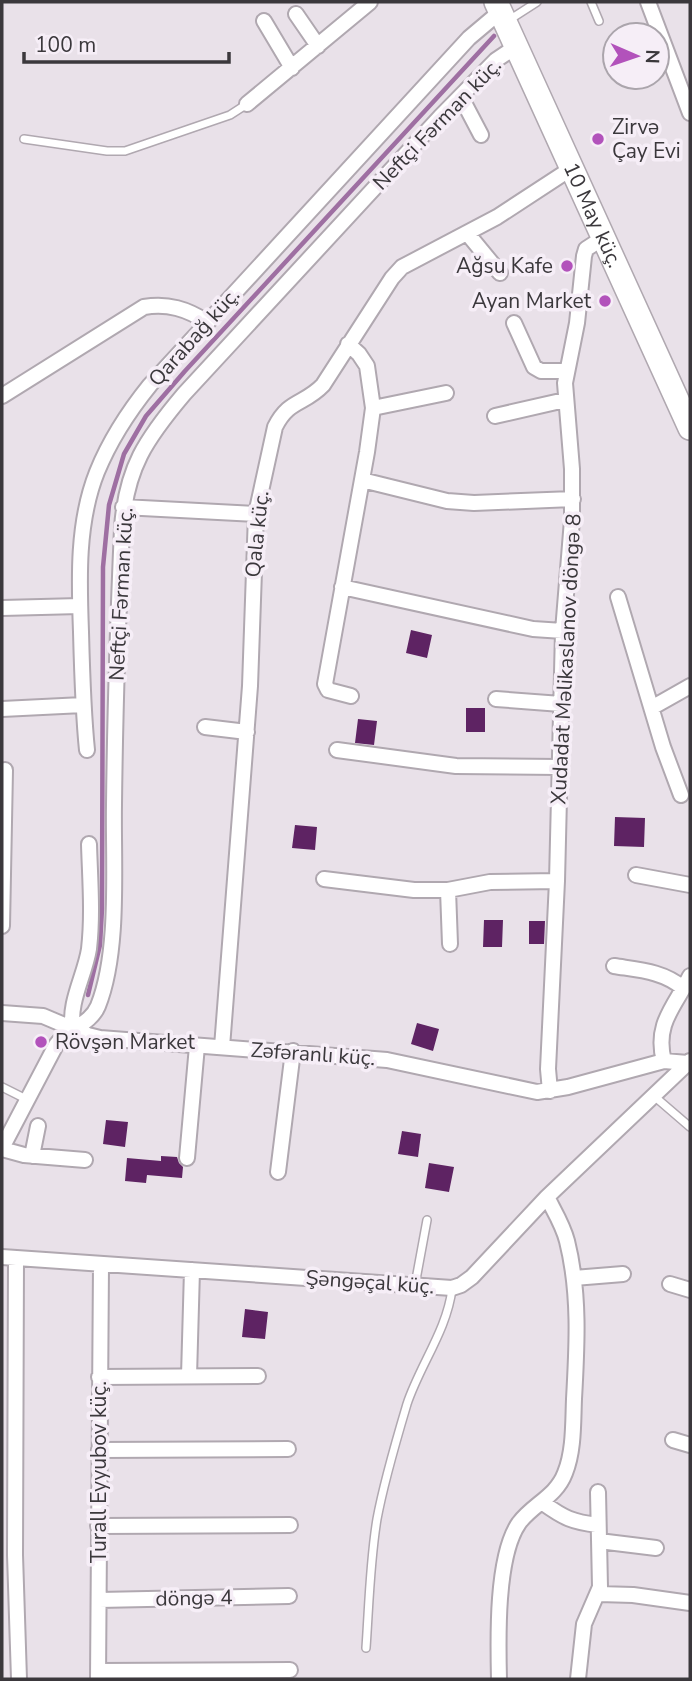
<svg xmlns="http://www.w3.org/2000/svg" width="692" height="1681" font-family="'Nunito Sans',sans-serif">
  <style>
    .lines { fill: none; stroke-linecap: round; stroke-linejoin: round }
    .stream { stroke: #9e6fa2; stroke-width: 4.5 }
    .building { fill: #5e2363 }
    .service-casing { stroke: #b0a8b0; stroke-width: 10 }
    .minor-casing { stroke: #b0a8b0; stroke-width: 18 }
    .primary-casing { stroke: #b0a8b0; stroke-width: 26 }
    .service { stroke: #fff; stroke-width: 7 }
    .minor { stroke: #fff; stroke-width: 14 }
    .primary { stroke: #fff; stroke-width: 23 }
    .poi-dot { fill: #b252bb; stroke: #f6eef7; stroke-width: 2.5 }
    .labels { text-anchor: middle; stroke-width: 7; stroke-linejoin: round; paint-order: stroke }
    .street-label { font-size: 21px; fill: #3b383c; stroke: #f6eef7 }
    .poi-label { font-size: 21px; fill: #3b383c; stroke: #f6eef7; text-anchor: start }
  </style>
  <rect width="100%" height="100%" fill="#e9e1e9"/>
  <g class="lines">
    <path class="stream" d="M 88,995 L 100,945 L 102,909 L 103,567 L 109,505 L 124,454 L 146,416 L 185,371 L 494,36"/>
  </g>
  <path class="building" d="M 411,630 L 432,635 L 427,658 L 406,653 Z
    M 466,708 L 485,708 L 485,732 L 466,732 Z
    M 358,719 L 377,721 L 374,745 L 355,743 Z
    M 615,817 L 645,818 L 644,847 L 614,846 Z
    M 295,825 L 317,827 L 315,850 L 292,848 Z
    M 484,920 L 503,920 L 502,947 L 483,947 Z
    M 529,921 L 545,921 L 544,944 L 529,944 Z
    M 417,1023 L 439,1029 L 433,1051 L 411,1044 Z
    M 106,1120 L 128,1122 L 125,1147 L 103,1144 Z
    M 402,1131 L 421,1134 L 418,1157 L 398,1154 Z
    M 161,1156 L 177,1157 L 179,1163 L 183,1167 L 182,1178 L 147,1175 L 146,1183 L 125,1181 L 127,1158 L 161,1161 Z
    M 429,1163 L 454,1167 L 449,1192 L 425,1188 Z
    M 245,1309 L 268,1312 L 265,1339 L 242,1337 Z"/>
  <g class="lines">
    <g class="service-casing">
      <path id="service" d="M 591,2 L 599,21
        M 509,20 L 537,2
        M 24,139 L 107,151 L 125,151 L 230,115 L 247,104
        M 2,1087 L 26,1099
        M 654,1096 L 690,1127
        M 415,1285 L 427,1220
        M 366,1648 C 369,1605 370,1561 377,1519 C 384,1481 396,1441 407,1404 C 420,1365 447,1330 452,1289"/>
    </g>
    <g class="minor-casing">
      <path id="minor" d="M 648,2 L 690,113
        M 296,14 L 318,46
        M 264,21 L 292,68
        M 461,97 L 481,135
        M 247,104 L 370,2
        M 467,233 L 500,273
        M 514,323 L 534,367 L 541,371 L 566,371
        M 348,344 L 359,354 L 367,366 L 373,408 L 367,452 L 325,684 L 328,690 L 351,696
        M 2,396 L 144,307 C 168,303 187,309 207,322
        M 373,408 L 446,393
        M 495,416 L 565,400
        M 362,480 L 447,501 L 474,503 L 573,499
        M 123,507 L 256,514
        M 342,587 L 533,629 L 563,631
        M 618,597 L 663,747 L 681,795
        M 2,608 L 80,606
        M 496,699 L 561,704
        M 653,707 L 690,686
        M 2,709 L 83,705
        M 205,727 L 247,732
        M 87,750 C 83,711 82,671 81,632 C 79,579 77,522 97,472 C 110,440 129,411 150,385 L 469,38 L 501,11
        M 337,750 L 456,766 L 560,767
        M 636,875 L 690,885
        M 324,879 L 414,890 L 448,890 L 490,882 L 557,881
        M 448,890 L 450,944
        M 2,926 L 5,770
        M 614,966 C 639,970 663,971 683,988
        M 2,1013 L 43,1016 L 88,1035 L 100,1038 L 387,1060 L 537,1092 L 568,1087 L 664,1061 L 688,1063
        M 73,1029 C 68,1003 85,975 89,949 C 93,914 90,879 89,844
        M 222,1047 L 250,686 L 256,514 L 275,427 C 289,399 304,405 323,385 L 392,278 L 402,267 L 497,217 L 572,168
        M 664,1061 C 654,1024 675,1006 690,976
        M 550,1091 L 548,1069 L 557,881 L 563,631 L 572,520 L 572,469 L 565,383 L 577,323 L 584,256 L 586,249 L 603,238
        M 2,1148 L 56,1045 C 68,1028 90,1025 98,1006 C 120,951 113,864 114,805 C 115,712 118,620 122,528 C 126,468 146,439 184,394 L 440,117 L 496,60 L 517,46
        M 2,1149 L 24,1155 L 85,1160
        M 32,1156 L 38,1126
        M 187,1158 L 197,1046
        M 278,1172 L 293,1051
        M 2,1257 L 452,1288 L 461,1285 L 472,1277 L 547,1197 L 690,1061
        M 16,1259 L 15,1555 L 19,1679
        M 574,1278 L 623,1274
        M 670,1284 L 690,1290
        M 189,1376 L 192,1270
        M 99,1377 L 258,1376
        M 673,1440 L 690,1445
        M 99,1450 L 288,1449
        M 543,1503 C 564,1518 572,1522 598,1525
        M 98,1526 L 290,1525
        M 599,1541 L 656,1548
        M 599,1594 L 633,1595 L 690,1603
        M 99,1600 L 289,1596
        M 98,1671 L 290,1670
        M 98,1679 L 101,1265
        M 499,1679 C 498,1639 496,1556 519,1523 C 533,1504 556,1497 565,1473 C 574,1451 573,1423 574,1399 C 577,1346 580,1293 567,1241 C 563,1225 554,1211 547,1197
        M 578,1679 L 584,1624 L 600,1587 L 598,1492"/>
    </g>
    <g class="primary-casing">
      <g id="primary">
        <path id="s1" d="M 496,2 L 690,428"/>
      </g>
    </g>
    <use href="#service" class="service"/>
    <use href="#minor" class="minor"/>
    <use href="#primary" class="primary"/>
  </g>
  <g class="poi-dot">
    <circle cx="598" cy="139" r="7"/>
    <circle cx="567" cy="266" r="7"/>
    <circle cx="605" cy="301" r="7"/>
    <circle cx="41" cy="1042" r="7"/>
  </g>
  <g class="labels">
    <g class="street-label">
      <text transform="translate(437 124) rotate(-46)" y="7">Neftçi Fərman küç.</text>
      <text dy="7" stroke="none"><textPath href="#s1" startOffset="234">10 May küç.</textPath></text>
      <text transform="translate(194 337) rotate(-48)" y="7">Qarabağ küç.</text>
      <text transform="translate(257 534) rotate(-84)" y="7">Qala küç.</text>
      <text transform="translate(121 594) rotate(-87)" y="7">Neftçi Fərman küç.</text>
      <text transform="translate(566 659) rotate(-87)" y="7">Xudadat Məlikaslanov döngə 8</text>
      <text transform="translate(313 1054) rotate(4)" y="7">Zəfəranlı küç.</text>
      <text transform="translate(370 1282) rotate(4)" y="7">Şəngəçal küç.</text>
      <text transform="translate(99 1472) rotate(-90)" y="7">Turall Eyyubov küç.</text>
      <text transform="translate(194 1598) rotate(-1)" y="7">döngə 4</text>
    </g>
    <g class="poi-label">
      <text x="612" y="134">Zirvə<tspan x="612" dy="24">Çay Evi</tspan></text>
      <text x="553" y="273" text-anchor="end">Ağsu Kafe</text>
      <text x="591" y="308" text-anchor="end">Ayan Market</text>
      <text x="55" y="1049">Rövşən Market</text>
    </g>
  </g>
  <rect width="692" height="1681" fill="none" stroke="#3b383c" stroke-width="7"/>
  <g transform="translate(636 56) rotate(92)"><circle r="33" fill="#f6eef7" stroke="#aba5ac" stroke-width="2"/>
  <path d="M0-5L12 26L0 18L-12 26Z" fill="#b252bb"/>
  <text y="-10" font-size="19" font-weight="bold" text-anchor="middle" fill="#3b383c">N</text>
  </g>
  <path d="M24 52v10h205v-10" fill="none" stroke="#3b383c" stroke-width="3.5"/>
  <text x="35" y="52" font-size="21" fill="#3b383c" stroke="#f6eef7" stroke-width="5" paint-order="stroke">100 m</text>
</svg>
